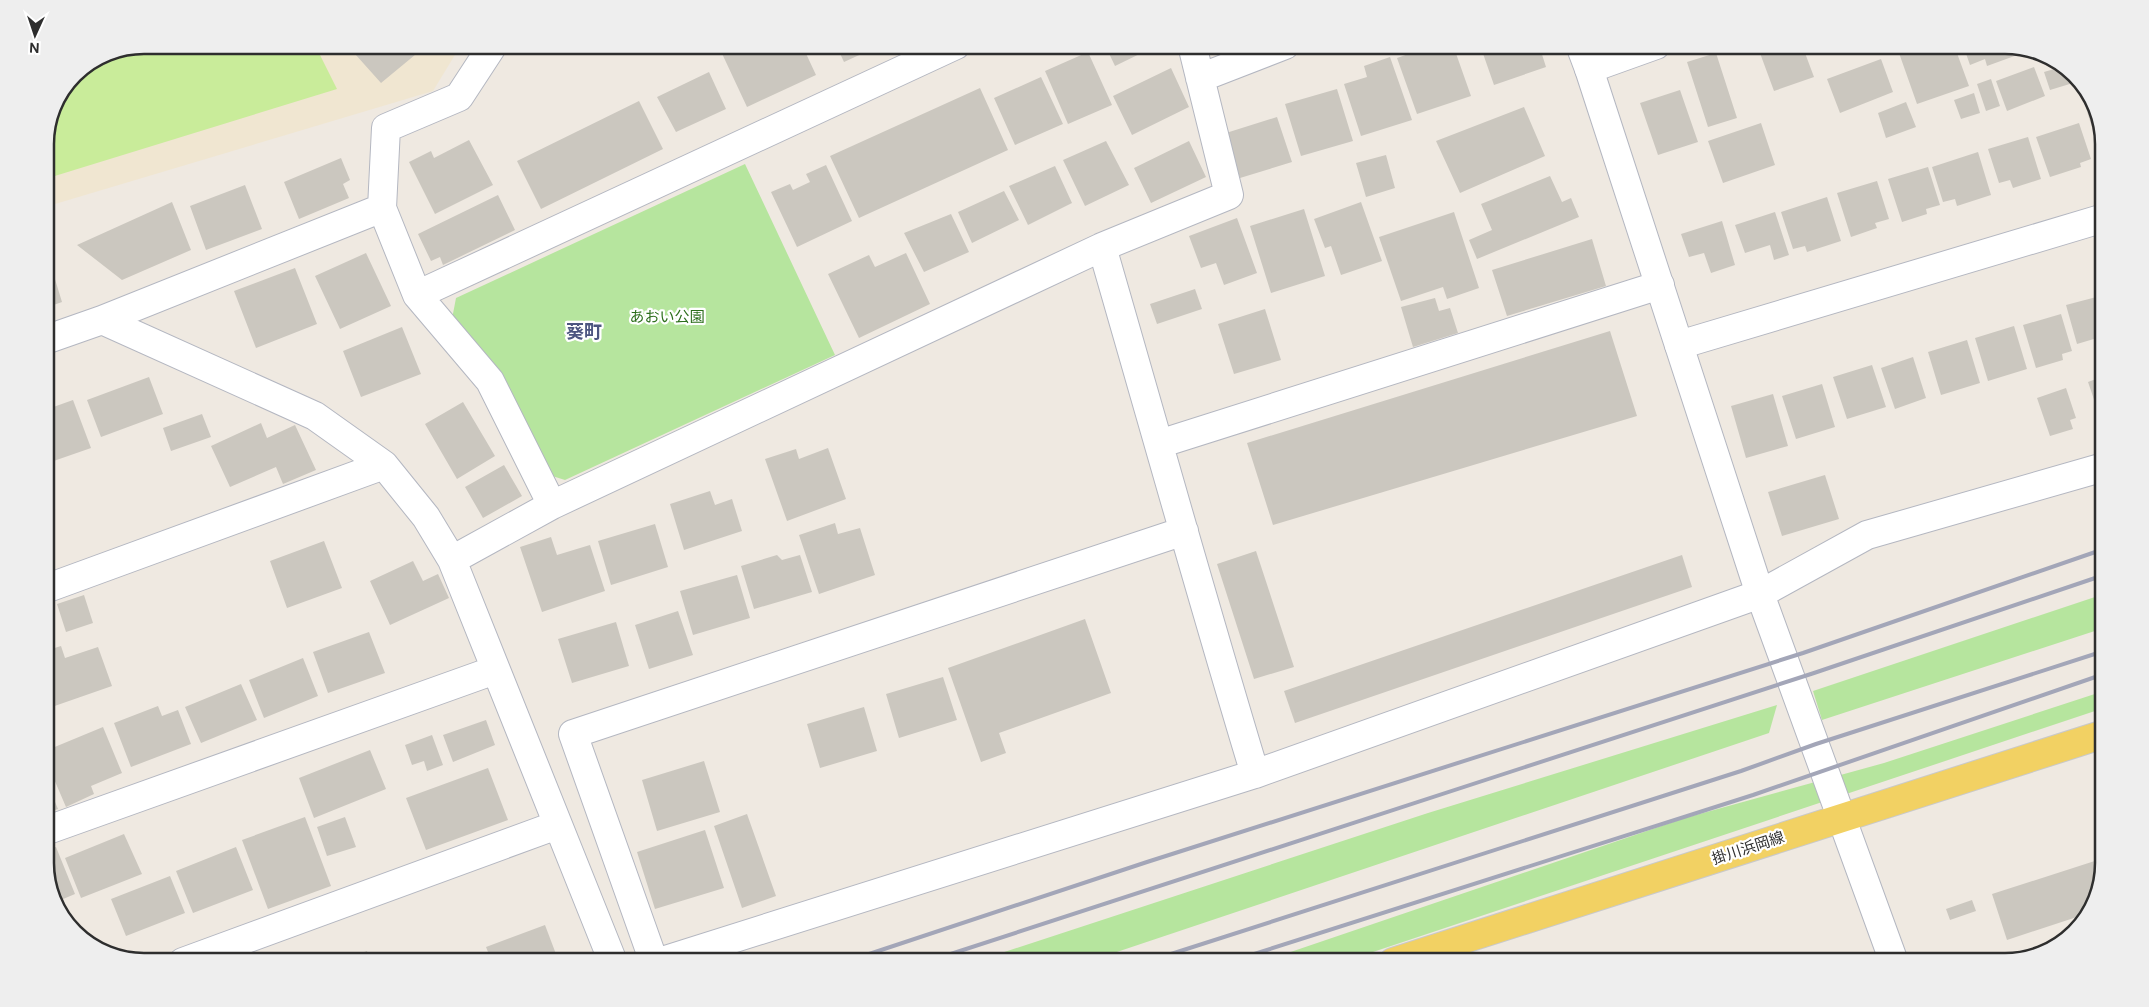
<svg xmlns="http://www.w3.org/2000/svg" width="2149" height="1007" font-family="'DM Sans','Noto Sans JP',sans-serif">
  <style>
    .education { fill: #f0e6d1 }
    .green { fill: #b6e59e }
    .pitch { fill: #c9ec9a }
    .building { fill: #cbc7bf }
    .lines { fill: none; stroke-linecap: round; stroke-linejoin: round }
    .minor-casing { stroke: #b4b7c1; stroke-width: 30 }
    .tertiary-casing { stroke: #b4b7c1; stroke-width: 30 }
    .primary-casing { stroke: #c9c9c9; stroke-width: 30 }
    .minor { stroke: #fff; stroke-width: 28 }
    .tertiary { stroke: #fff; stroke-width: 28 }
    .primary { stroke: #f2d163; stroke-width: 28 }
    .rail { stroke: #a3a6b8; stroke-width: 4 }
    .labels { text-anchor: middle; stroke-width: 4.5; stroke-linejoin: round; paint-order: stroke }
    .park-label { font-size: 15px; fill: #2c6e1b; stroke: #fff }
    .street-label { font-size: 15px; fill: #2e2e2e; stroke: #fff }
    .quarter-label { font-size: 18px; font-weight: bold; fill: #4d5680; stroke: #fff }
    .rim { fill: none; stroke: #2e2e2e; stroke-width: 2.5 }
  </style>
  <rect width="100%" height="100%" fill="#efe9e1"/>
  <path class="education" d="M 144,45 L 461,45 L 433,91 L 45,207 L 45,138 L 53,106 L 74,74 L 106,52 Z"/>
  <path class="green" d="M 745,164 L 835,355 L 565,480 L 549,475 L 452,319 L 456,298 Z
    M 2104,594 L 2104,628 L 1822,720 L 1813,691 Z
    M 2104,691 L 2104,708 L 1343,962 L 1261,962 L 1685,818 L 1884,763 Z
    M 1777,705 L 1769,733 L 1087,962 L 974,962 L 1428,813 Z"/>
  <path class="pitch" d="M 144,45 L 315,45 L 337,89 L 45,179 L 45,138 L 53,106 L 74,74 L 106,52 Z"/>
  <path class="building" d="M 347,45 L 427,45 L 381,83 Z
    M 718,45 L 802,45 L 816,75 L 747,107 Z
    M 836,45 L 881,45 L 844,62 Z
    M 1105,45 L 1158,45 L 1115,66 Z
    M 1434,45 L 1453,45 L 1471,96 L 1417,114 L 1397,58 Z
    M 1480,45 L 1539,45 L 1546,67 L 1494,85 Z
    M 1757,45 L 1802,45 L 1814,77 L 1774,91 Z
    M 1921,45 L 1954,45 L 1969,86 L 1917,104 L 1899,53 Z
    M 1963,45 L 2005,45 L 2031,50 L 1987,66 L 1985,59 L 1970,65 Z
    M 1088,52 L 1112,105 L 1068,124 L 1045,71 Z
    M 1716,53 L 1737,118 L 1708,127 L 1687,62 Z
    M 1390,57 L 1412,120 L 1361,136 L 1344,84 L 1367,77 L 1364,66 Z
    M 1881,59 L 1893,92 L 1840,113 L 1827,79 Z
    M 2034,67 L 2045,96 L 2007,111 L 1996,81 Z
    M 2061,67 L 2070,75 L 2073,83 L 2050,90 L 2044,72 Z
    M 1171,68 L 1189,107 L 1132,135 L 1113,96 Z
    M 709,72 L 726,109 L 676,132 L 657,97 Z
    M 1041,77 L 1063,124 L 1015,145 L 994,98 Z
    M 1991,79 L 2000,106 L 1986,111 L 1977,84 Z
    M 980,88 L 1008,150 L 859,218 L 830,156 Z
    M 1337,89 L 1353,141 L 1301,156 L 1285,104 Z
    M 1680,90 L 1698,142 L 1658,155 L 1640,103 Z
    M 1974,93 L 1980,113 L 1961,119 L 1954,100 Z
    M 639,101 L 663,149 L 541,209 L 517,161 Z
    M 1906,102 L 1916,127 L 1886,138 L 1878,113 Z
    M 2093,105 L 2104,138 L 2104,148 L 2099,150 L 2086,108 Z
    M 1524,107 L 1545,156 L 1460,193 L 1436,141 Z
    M 1277,117 L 1292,162 L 1240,178 L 1226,133 Z
    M 1761,123 L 1775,165 L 1723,183 L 1708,141 Z
    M 2079,123 L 2091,159 L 2080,163 L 2081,167 L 2050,177 L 2036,137 Z
    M 2028,137 L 2041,179 L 2013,188 L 2010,180 L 1999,183 L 1988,149 Z
    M 469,140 L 493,185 L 435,214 L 409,162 L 431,151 L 434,158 Z
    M 1106,141 L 1129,185 L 1085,206 L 1063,160 Z
    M 1189,141 L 1206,177 L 1151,203 L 1134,168 Z
    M 1978,152 L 1991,195 L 1957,206 L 1955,199 L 1943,202 L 1932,167 Z
    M 1386,155 L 1395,188 L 1366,197 L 1356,163 Z
    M 341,158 L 350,180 L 343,184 L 349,198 L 299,219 L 284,182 Z
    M 826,165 L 852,221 L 797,247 L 771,192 L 790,184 L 793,190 L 810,182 L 806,174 Z
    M 1055,166 L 1072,203 L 1028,225 L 1009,186 Z
    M 1928,167 L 1940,205 L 1926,209 L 1927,214 L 1902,222 L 1888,179 Z
    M 1550,176 L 1562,202 L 1571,198 L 1579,217 L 1477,259 L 1469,240 L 1492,230 L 1481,204 Z
    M 1877,181 L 1889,219 L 1875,223 L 1877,228 L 1851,237 L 1837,193 Z
    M 245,185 L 262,229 L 206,250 L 190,206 Z
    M 1004,191 L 1019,220 L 972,243 L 958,212 Z
    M 498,195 L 515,230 L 443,265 L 440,257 L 431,261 L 418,234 Z
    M 1827,197 L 1841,241 L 1807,252 L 1805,246 L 1793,249 L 1781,212 Z
    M 172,202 L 191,250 L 122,280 L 77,245 Z
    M 1361,202 L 1382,261 L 1341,275 L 1331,246 L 1325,248 L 1314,219 Z
    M 1304,209 L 1325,276 L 1271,293 L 1250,226 Z
    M 1454,212 L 1479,288 L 1447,299 L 1443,287 L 1401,301 L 1379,237 Z
    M 1775,212 L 1789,255 L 1774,260 L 1770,245 L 1745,253 L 1735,225 Z
    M 951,214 L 969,252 L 924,272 L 904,233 Z
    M 1237,218 L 1257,273 L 1224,285 L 1216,263 L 1201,268 L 1189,236 Z
    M 1722,221 L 1735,265 L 1711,273 L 1704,253 L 1689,257 L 1681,234 Z
    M 1592,239 L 1606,286 L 1507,316 L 1492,270 Z
    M 366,253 L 391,306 L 340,329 L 315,276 Z
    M 906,253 L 930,304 L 859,338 L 828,274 L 869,255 L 875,267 Z
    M 50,263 L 62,302 L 45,308 L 45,264 Z
    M 295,268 L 317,324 L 256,348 L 234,291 Z
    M 1195,289 L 1202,309 L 1157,324 L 1150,304 Z
    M 2104,295 L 2104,336 L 2077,344 L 2066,305 Z
    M 1435,298 L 1439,311 L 1450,308 L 1458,333 L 1413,347 L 1401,307 Z
    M 1265,309 L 1281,360 L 1234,374 L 1218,324 Z
    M 2061,314 L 2072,351 L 2062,354 L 2063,360 L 2036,368 L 2023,325 Z
    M 2014,326 L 2027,369 L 1988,381 L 1975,338 Z
    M 402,327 L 421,374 L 361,397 L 343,351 Z
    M 1610,331 L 1637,416 L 1273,525 L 1247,443 Z
    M 1967,340 L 1980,383 L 1941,395 L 1928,352 Z
    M 1913,357 L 1926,398 L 1895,409 L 1881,368 Z
    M 1872,365 L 1886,407 L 1847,419 L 1833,377 Z
    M 2104,376 L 2104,419 L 2101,420 L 2088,382 Z
    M 149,377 L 163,414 L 101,437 L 87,400 Z
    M 1822,384 L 1835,427 L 1796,439 L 1782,396 Z
    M 2066,388 L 2076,418 L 2070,420 L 2073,429 L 2050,436 L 2037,398 Z
    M 1773,394 L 1788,446 L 1746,458 L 1731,406 Z
    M 73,400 L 91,448 L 45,464 L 45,410 Z
    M 463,402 L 495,456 L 457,479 L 425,424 Z
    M 202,414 L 211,437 L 171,451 L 163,428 Z
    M 261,423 L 267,438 L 295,425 L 316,470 L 283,484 L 276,467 L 230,487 L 211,446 Z
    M 828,448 L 846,499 L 787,521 L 765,459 L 796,449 L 799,459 Z
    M 504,465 L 522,496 L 483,518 L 465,487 Z
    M 1825,475 L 1839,519 L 1782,536 L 1768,492 Z
    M 710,491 L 715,505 L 732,499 L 742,531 L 684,550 L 670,504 Z
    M 835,523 L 838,534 L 860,528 L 875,575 L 819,594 L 799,535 Z
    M 655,524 L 668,567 L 611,585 L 598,541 Z
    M 551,537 L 557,555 L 590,545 L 605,591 L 542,612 L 520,547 Z
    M 324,541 L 342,588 L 287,608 L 270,561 Z
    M 1256,551 L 1294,667 L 1254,679 L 1217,564 Z
    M 777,555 L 782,560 L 800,555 L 812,592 L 754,609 L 741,566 Z
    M 1682,555 L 1692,587 L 1295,723 L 1284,691 Z
    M 413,561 L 423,581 L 438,574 L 449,598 L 390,625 L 370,581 Z
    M 737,575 L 750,618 L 693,635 L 680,591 Z
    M 84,595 L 93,623 L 66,632 L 57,604 Z
    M 678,611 L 693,655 L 649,669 L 635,625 Z
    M 1085,619 L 1111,693 L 999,733 L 1006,753 L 981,762 L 948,668 Z
    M 616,622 L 629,666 L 572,683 L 558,639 Z
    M 369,632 L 385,673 L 328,693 L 313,652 Z
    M 61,646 L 65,658 L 98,647 L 112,686 L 46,709 L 45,651 Z
    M 303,658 L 318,696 L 264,718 L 249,680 Z
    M 943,677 L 957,720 L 899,738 L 886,694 Z
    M 241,684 L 257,720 L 201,743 L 185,707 Z
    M 158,706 L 162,716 L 178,710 L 191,744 L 131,767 L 114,723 Z
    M 864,707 L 877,751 L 820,768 L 807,724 Z
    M 486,720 L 495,745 L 453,762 L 443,735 Z
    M 103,727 L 122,773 L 91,786 L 94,794 L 66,807 L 45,758 L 45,751 Z
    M 432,735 L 443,765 L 427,771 L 424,761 L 412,765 L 405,745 Z
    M 370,750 L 386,789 L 314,818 L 299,778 Z
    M 704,761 L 720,812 L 657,831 L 642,780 Z
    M 488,768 L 508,820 L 426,850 L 406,798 Z
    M 45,778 L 58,809 L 45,814 Z
    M 747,814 L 776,896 L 742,908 L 714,826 Z
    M 305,817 L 331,886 L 268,909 L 242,840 Z
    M 345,817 L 356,847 L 327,856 L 317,827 Z
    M 705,830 L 724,888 L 655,909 L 637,852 Z
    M 124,834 L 142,874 L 81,898 L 65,858 Z
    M 56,847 L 75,894 L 56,902 L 45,870 L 45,851 Z
    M 236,847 L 253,890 L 193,913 L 176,871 Z
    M 2104,858 L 2096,901 L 2086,914 L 2007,940 L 1992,894 Z
    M 170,876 L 185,913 L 126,936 L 111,899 Z
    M 1972,900 L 1976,911 L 1950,920 L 1946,909 Z
    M 545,925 L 559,962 L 492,962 L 486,947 Z
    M 367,951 L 370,962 L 336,962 Z
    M 291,957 L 293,962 L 277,962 Z"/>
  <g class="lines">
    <g class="minor-casing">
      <path id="minor" d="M 493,45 L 459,97 L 386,128 L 382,208 L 417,295 L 490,381 L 552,505
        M 1589,69 L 1656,45
        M 1200,78 L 1285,45
        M 1102,247 C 1153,423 1202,599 1255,774
        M 417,295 L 956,45
        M 102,320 L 382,208
        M 45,340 L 102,320 L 315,416 L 384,465 L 426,517 L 452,560 L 613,962
        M 1679,345 L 2104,218
        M 1159,444 L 1660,285
        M 452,560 L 552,505 L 1102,247 L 1229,195 L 1192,45
        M 45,589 L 384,465
        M 1760,594 L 1894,962
        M 45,831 L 495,670
        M 183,962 L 557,825
        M 654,962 L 573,734 L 1184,531
        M 659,962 L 1255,774 L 1760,594 L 1867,535 L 2104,467"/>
    </g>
    <g class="tertiary-casing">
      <path id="tertiary" d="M 1580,45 L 1589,69 L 1760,594"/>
    </g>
    <g class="primary-casing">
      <path id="primary" d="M 1393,962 L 2104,734"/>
    </g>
    <use href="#minor" class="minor"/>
    <use href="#tertiary" class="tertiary"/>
    <use href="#primary" class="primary"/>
    <path class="rail" d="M 845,962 L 1147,862 L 1803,653 L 2104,549
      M 926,962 L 1814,673 L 2104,575
      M 1146,962 L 1741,771 L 1816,744 L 2104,651
      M 1229,962 L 1753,795 L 2104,674"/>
  </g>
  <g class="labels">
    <g class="park-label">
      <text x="667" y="322">あおい公園</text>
    </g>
    <g class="street-label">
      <text transform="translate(1748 848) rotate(-18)" y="5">掛川浜岡線</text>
    </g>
    <g class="quarter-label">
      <text x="584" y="338">葵町</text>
    </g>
  </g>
  <path d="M0 0H2149V1007H0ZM144 54H2005A90 90 0 0 1 2095 144V863A90 90 0 0 1 2005 953H144A90 90 0 0 1 54 863V144A90 90 0 0 1 144 54Z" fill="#eee" fill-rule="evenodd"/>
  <path class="rim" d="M144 54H2005A90 90 0 0 1 2095 144V863A90 90 0 0 1 2005 953H144A90 90 0 0 1 54 863V144A90 90 0 0 1 144 54Z"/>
  <g transform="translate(35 35) rotate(183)" stroke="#ffffff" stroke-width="4" paint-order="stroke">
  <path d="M0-4L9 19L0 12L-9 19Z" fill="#2e2e2e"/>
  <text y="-8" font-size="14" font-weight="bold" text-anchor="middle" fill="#2e2e2e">N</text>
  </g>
</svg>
